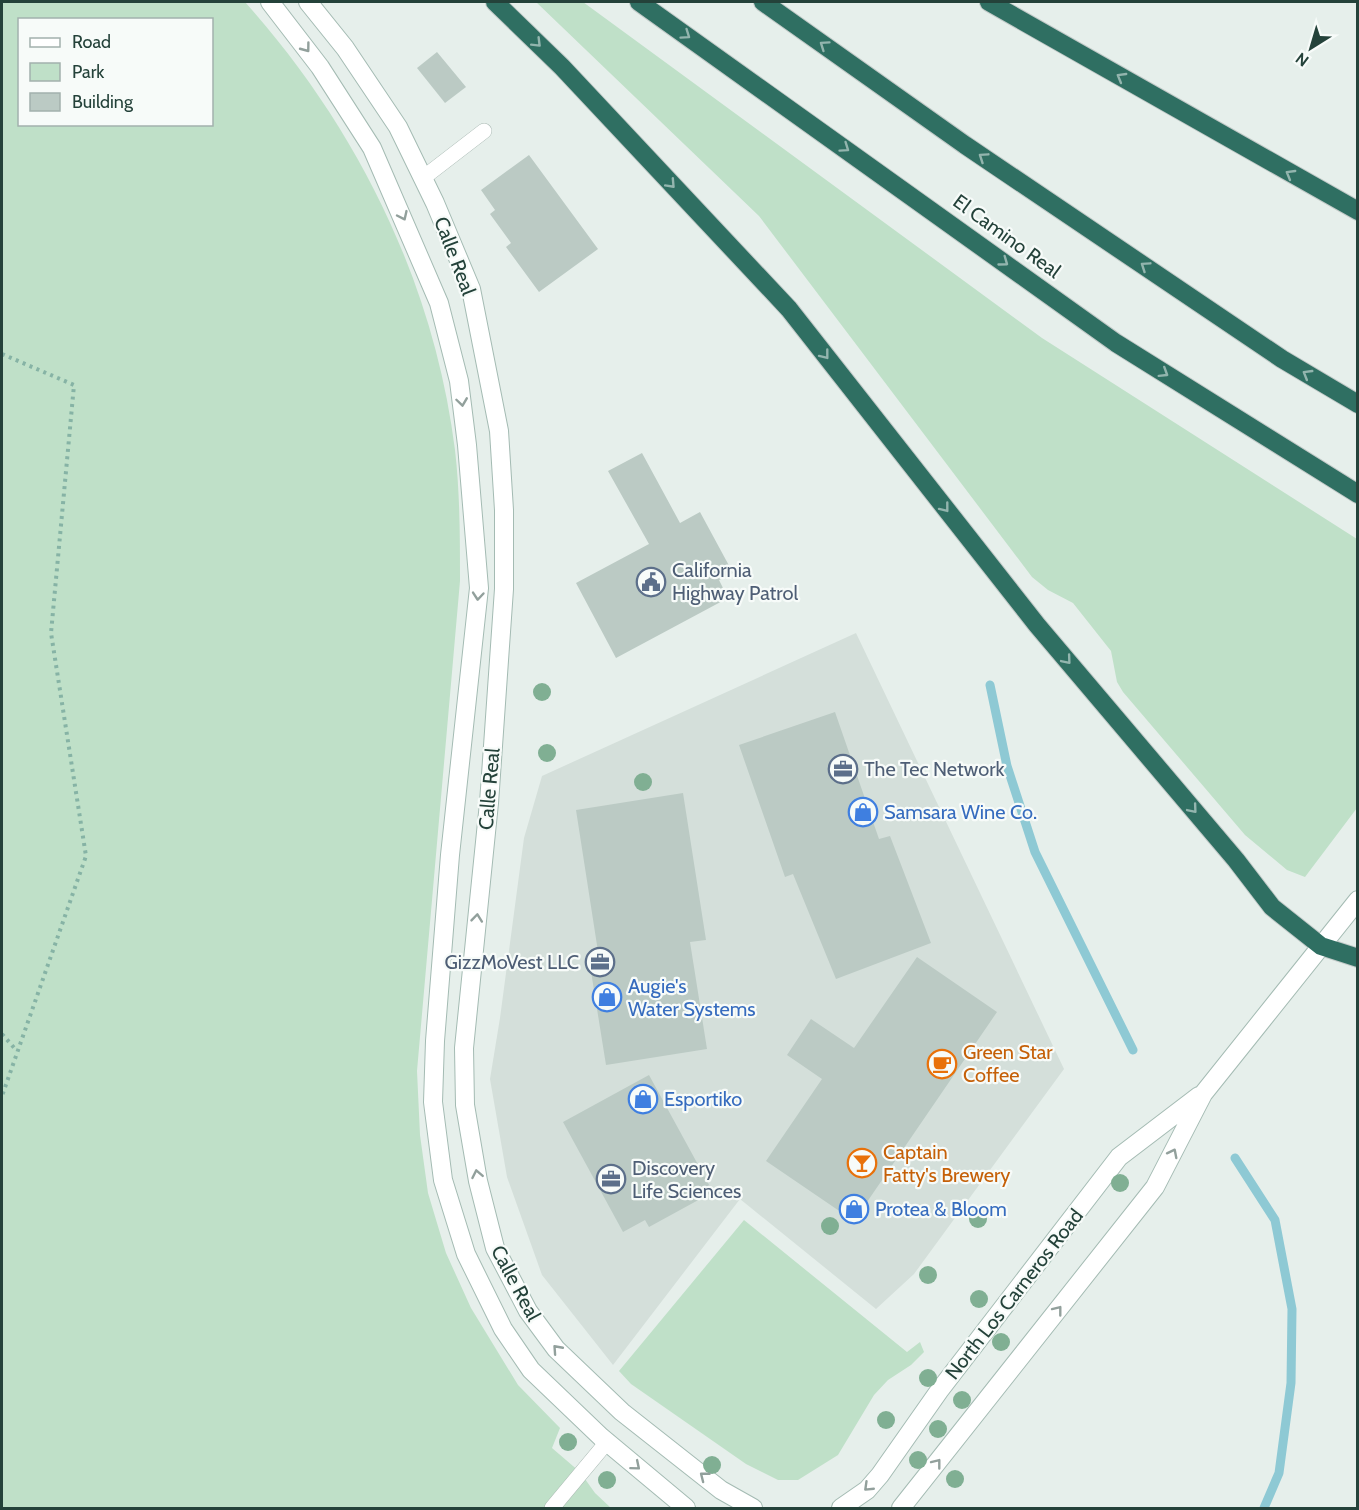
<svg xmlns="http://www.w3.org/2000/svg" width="1359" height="1510" font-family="Cabin,sans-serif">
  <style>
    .built { fill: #d4dfda }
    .green { fill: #bfe0c8; fill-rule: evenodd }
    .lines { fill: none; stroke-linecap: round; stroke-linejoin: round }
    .stream { stroke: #8ec9d4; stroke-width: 9 }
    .building { fill: #bbcac4 }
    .service-casing { stroke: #a8b8b2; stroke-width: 16 }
    .secondary-casing { stroke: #a4bbb3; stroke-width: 20 }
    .motorway-casing { stroke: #c2cac8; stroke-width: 20 }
    .path { stroke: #86b3a5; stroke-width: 4; stroke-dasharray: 3 4.5; stroke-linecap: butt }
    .service { stroke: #fff; stroke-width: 15 }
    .secondary { stroke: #fff; stroke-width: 18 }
    .motorway { stroke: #2f6f62; stroke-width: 18 }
    .tree { fill: #80af93 }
    .oneway { stroke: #93b5ae }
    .oneway2 { stroke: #92a09c }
    .labels { text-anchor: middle; stroke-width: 4.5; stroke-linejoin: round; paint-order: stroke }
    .street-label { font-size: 20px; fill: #24423a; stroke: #f7fbf9 }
    .service-label { font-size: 20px; fill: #4e5e75; stroke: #f7fbf9; text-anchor: start }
    .shop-label { font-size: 20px; fill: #366cbe; stroke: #f7fbf9; text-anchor: start }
    .food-label { font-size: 20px; fill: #c56008; stroke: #f7fbf9; text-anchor: start }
  </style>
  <rect width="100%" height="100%" fill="#e6efeb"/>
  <path class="built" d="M 856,633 L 1064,1069 L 914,1274 L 876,1309 L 740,1199 L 613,1365 L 542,1275 L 507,1177 L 490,1079 L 500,1018 L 524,838 L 542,776 Z"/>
  <path class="green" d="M 2,2 L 245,2 C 357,127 434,282 455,450 C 460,493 460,538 460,581 L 417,1071 L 420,1135 L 428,1193 L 446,1253 L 471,1308 L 518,1385 L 560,1428 L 552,1448 L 580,1472 L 595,1493 L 611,1508 L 2,1508 ZM 20,20 L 212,20 L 212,124 L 20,124 Z
    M 536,2 L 583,2 L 1042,338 L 1357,539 L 1357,808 L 1305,877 L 1287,870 L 1245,835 L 1123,692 L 1117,682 L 1111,651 L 1073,603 L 1048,590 L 1032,577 L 759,216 Z
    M 744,1220 L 907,1352 L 920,1342 L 924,1352 L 911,1365 L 888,1380 L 874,1395 L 838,1455 L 798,1480 L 778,1480 L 746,1464 L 631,1384 L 619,1371 Z"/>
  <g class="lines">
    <path class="stream" d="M 990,685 L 1007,766 L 1035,852 L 1133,1050
      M 1235,1158 L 1275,1220 L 1292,1309 L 1291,1383 L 1279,1473 L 1264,1508"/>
  </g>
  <path class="building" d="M 437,52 L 466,87 L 445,103 L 417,68 Z
    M 529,155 L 598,249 L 539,292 L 506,247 L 511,243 L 490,214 L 495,210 L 481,190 Z
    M 642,453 L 680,523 L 700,512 L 733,573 L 719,580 L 728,598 L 616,658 L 576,583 L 649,544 L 608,471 Z
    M 835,712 L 879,839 L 890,836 L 931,943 L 836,979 L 793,874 L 785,877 L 739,745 Z
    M 683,793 L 706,940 L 690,942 L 707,1049 L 606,1065 L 589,959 L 599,958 L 576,810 Z
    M 917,957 L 997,1012 L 854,1221 L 766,1161 L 822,1079 L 787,1055 L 811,1019 L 854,1048 Z
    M 649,1075 L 713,1192 L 649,1227 L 645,1220 L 623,1232 L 563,1122 Z"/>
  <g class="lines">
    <g class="service-casing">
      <path id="service" d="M 423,178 L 484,131
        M 552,1508 L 607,1442"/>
    </g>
    <g class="secondary-casing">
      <path id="secondary" d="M 270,2 L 320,67 L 372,148 L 439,303 L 459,381 L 467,445 L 479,588 L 450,855 L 435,1041 L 433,1102 L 443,1180 L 466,1254 L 503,1329 L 531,1370 L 601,1437 L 686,1508
        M 308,2 L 345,48 L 398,127 L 435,203 L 471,289 L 499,431 L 504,510 L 504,589 L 489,803 L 464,1048 L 465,1105 L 478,1181 L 495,1248 L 528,1311 L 556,1349 L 622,1412 L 721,1490 L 753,1508
        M 841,1508 L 867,1490 L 880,1475 L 939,1391 L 1119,1157 L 1199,1096
        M 901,1508 L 1155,1187 L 1203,1094 L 1358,900"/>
    </g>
    <g class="motorway-casing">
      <path id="motorway" d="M 495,2 L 562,67 L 789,309 L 1037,625 L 1236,860 L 1272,907 L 1321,946 L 1358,958
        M 639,2 L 1116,343 L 1358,494
        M 763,2 L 965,145 L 1282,359 L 1358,404
        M 989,2 L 1358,211"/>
    </g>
    <path class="path" d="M 2,354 L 74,385 L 51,633 L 86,856 L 2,1096
      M 2,1034 L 17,1051"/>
    <use href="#service" class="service"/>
    <use href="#secondary" class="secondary"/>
    <use href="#motorway" class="motorway"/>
  </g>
  <g class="tree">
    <circle cx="542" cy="692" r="9"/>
    <circle cx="547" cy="753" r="9"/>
    <circle cx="643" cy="782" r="9"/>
    <circle cx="1120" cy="1183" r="9"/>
    <circle cx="978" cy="1219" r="9"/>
    <circle cx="830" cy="1226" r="9"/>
    <circle cx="928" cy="1275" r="9"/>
    <circle cx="979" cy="1299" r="9"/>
    <circle cx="1001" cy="1342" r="9"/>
    <circle cx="928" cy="1378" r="9"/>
    <circle cx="962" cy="1400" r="9"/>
    <circle cx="886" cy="1420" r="9"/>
    <circle cx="938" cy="1429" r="9"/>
    <circle cx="568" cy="1442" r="9"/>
    <circle cx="918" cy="1460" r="9"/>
    <circle cx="712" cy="1465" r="9"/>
    <circle cx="955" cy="1479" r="9"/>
    <circle cx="607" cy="1480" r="9"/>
  </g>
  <defs><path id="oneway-chevron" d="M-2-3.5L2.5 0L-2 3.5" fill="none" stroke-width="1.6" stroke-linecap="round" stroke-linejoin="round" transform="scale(1.5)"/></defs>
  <g class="oneway">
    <use href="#oneway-chevron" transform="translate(686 35) rotate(35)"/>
    <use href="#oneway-chevron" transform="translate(537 43) rotate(45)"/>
    <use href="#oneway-chevron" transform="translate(824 45) rotate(-145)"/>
    <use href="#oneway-chevron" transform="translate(1121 77) rotate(-150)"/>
    <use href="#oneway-chevron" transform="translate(845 148) rotate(35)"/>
    <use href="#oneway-chevron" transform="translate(983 157) rotate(-146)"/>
    <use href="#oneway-chevron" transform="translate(1290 174) rotate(-150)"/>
    <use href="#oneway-chevron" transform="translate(671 184) rotate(47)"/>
    <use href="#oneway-chevron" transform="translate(1004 262) rotate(36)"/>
    <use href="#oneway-chevron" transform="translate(1145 266) rotate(-146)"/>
    <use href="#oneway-chevron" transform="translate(825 355) rotate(52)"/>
    <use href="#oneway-chevron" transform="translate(1164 373) rotate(32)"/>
    <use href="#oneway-chevron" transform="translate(1307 374) rotate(-149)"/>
    <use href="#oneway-chevron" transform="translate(945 508) rotate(52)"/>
    <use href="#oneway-chevron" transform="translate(1067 660) rotate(50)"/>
    <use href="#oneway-chevron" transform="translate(1193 809) rotate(50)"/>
  </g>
  <g class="oneway2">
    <use href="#oneway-chevron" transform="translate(306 48) rotate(53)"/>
    <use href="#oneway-chevron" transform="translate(403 216) rotate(65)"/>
    <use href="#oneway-chevron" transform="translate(462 402) rotate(82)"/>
    <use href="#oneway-chevron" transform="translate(478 596) rotate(95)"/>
    <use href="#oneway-chevron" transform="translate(477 918) rotate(-84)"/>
    <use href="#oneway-chevron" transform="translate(1173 1153) rotate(-63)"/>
    <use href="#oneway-chevron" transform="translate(477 1174) rotate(-101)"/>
    <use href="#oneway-chevron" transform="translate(1058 1310) rotate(-52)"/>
    <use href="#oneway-chevron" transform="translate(557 1349) rotate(-132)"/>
    <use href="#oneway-chevron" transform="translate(937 1463) rotate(-52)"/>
    <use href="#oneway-chevron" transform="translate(636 1466) rotate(40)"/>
    <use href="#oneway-chevron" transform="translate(704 1476) rotate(-142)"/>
    <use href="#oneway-chevron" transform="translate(868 1487) rotate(136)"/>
  </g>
  <defs>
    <g id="civic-ring" transform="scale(1.5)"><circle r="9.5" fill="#f7fbf9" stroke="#5c6f8a" stroke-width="1.5"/><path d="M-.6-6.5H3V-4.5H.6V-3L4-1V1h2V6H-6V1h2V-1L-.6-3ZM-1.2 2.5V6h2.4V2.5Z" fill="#5c6f8a"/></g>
    <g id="office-ring" transform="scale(1.5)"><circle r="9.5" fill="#f7fbf9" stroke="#5c6f8a" stroke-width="1.5"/><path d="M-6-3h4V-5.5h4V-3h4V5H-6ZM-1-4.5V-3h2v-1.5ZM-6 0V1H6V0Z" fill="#5c6f8a"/></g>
    <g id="shop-ring" transform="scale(1.5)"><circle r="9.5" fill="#f7fbf9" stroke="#3f7fe0" stroke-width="1.5"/><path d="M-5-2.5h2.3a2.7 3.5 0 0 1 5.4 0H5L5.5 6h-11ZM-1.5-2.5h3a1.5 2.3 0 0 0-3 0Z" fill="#3f7fe0"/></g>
    <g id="cafe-ring" transform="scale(1.5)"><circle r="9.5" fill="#f7fbf9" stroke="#e8710a" stroke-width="1.5"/><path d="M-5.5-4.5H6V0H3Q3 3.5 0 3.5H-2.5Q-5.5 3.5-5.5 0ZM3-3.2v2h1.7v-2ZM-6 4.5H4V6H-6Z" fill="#e8710a"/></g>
    <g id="bar-ring" transform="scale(1.5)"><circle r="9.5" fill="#f7fbf9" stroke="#e8710a" stroke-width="1.5"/><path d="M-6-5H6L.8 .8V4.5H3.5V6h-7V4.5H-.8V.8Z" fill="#e8710a"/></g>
  </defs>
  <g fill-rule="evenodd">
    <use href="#civic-ring" x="651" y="582"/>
    <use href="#office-ring" x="843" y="769"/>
    <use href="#shop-ring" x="863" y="812"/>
    <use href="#office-ring" x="600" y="962"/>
    <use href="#shop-ring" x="607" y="997"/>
    <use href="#cafe-ring" x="942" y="1064"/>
    <use href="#shop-ring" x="643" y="1099"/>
    <use href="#bar-ring" x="862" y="1163"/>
    <use href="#office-ring" x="611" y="1179"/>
    <use href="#shop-ring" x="854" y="1209"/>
  </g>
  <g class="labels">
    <g class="street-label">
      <text transform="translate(1007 236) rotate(36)" y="7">El Camino Real</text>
      <text transform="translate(455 256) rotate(69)" y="7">Calle Real</text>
      <text transform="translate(489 789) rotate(-85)" y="7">Calle Real</text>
      <text transform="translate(516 1283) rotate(62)" y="7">Calle Real</text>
      <text transform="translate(1014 1294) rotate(-52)" y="7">North Los Carneros Road</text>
    </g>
    <g class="service-label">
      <text x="672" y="577">California<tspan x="672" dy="23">Highway Patrol</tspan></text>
      <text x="864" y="776">The Tec Network</text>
      <text x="579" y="969" text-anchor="end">GizzMoVest LLC</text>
      <text x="632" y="1175">Discovery<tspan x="632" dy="23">Life Sciences</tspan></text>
    </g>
    <g class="shop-label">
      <text x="884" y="819">Samsara Wine Co.</text>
      <text x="628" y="993">Augie's<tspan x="628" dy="23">Water Systems</tspan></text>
      <text x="664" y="1106">Esportiko</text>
      <text x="875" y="1216">Protea &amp; Bloom</text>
    </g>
    <g class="food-label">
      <text x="963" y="1059">Green Star<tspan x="963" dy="23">Coffee</tspan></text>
      <text x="883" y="1159">Captain<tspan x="883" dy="23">Fatty's Brewery</tspan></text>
    </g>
  </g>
  <rect width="1359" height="1510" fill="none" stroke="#24423a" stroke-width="6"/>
  <rect x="18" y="18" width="195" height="108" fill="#f7fbf9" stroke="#a3b1ad" stroke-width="1.5"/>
  <rect x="30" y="38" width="30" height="9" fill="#ffffff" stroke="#a3b1ad" stroke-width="1.5"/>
  <text x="72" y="48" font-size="18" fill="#24423a">Road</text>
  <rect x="30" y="63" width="30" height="18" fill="#bfe0c8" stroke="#a3b1ad" stroke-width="1.5"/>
  <text x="72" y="78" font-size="18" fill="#24423a">Park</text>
  <rect x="30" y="93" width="30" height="18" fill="#bbcac4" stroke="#a3b1ad" stroke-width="1.5"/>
  <text x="72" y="108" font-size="18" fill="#24423a">Building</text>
  <g transform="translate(1311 48) rotate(217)" stroke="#f7fbf9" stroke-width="4.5" paint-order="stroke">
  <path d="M0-4.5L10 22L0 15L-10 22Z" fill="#24423a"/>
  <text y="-9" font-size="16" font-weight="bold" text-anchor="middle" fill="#24423a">N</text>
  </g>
</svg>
